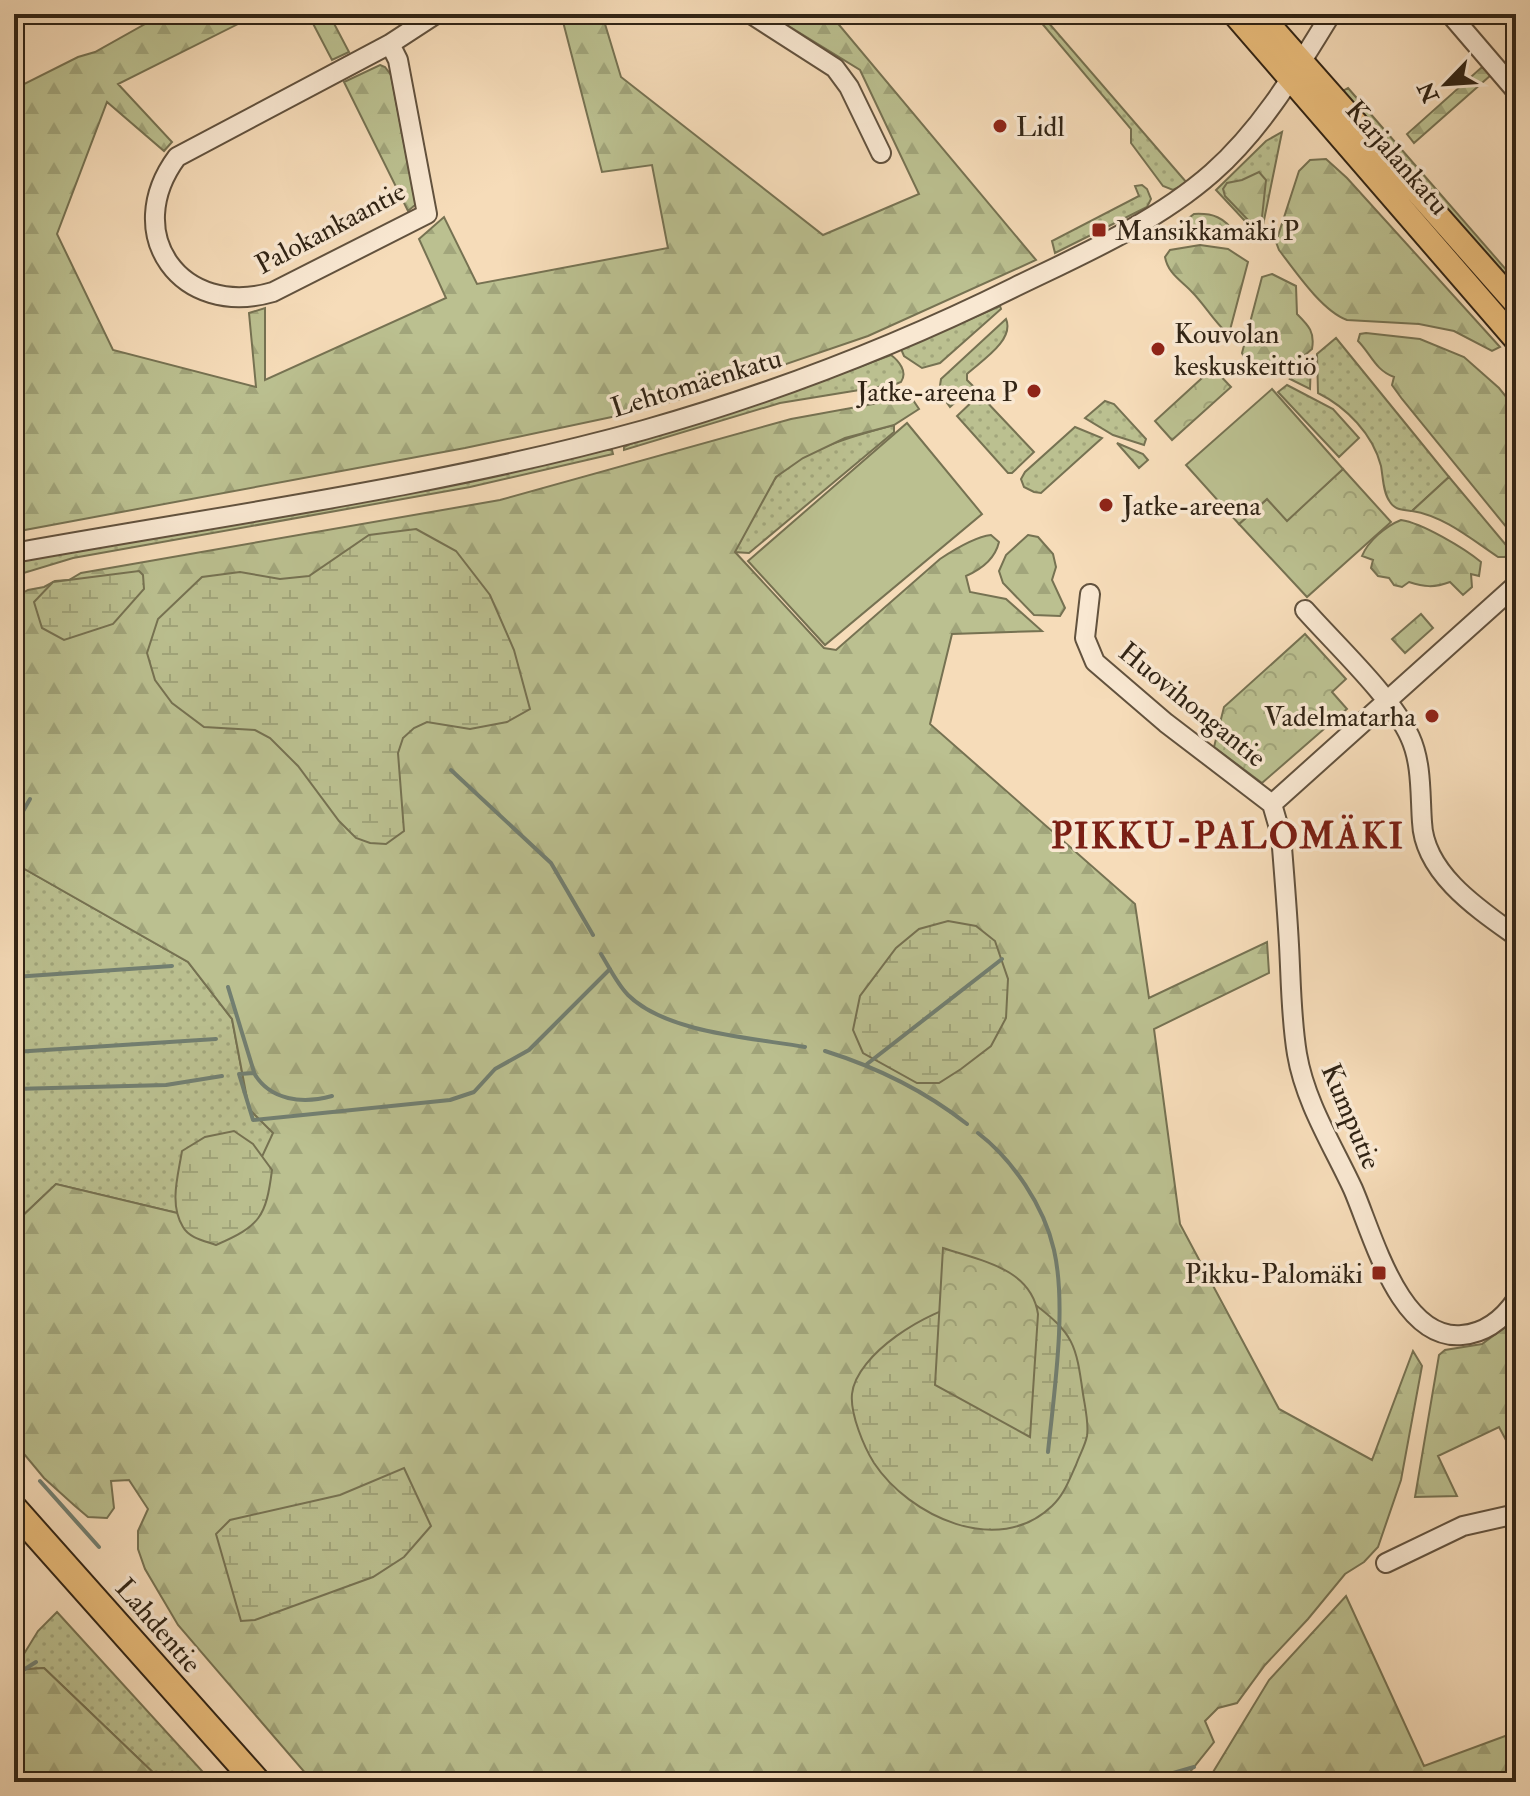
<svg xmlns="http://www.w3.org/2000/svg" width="1530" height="1796" font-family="'IM FELL Double Pica',serif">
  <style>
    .grass { fill: url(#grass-dots); stroke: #767252; stroke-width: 2 }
    .forest { fill: url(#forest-firs); stroke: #767252; stroke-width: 2 }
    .wetland { fill: url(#wetland-marsh); stroke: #767252; stroke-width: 2 }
    .park { fill: url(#park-crowns); stroke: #767252; stroke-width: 2 }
    .pitch { fill: #bbc090; stroke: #767252; stroke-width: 2 }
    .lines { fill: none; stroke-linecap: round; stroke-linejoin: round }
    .stream { stroke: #727f71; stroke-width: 4 }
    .minor-casing { stroke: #62523e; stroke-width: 22 }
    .major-casing { stroke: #312415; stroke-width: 26 }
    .highway-casing { stroke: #312415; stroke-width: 30 }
    .minor { stroke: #f9e8d2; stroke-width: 18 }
    .major { stroke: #ebbe7c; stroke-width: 22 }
    .highway { stroke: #ebbe7c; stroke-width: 26 }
    .poi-dot { fill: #8f2418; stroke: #f9e8d2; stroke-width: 3 }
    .labels { text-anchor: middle; stroke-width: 7; stroke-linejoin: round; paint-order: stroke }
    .poi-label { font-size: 28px; fill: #312415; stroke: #f9e8d2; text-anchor: start }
    .street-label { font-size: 28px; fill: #312415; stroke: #f9e8d2 }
    .district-label { font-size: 36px; font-weight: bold; letter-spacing: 2px; fill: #7a1f14; stroke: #f9e8d2 }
  </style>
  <defs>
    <pattern id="grass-dots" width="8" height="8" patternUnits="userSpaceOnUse" patternTransform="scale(2)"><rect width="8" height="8" fill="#bbc090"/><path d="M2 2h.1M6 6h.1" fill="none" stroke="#a1a57b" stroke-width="1.8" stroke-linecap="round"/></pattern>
    <pattern id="forest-firs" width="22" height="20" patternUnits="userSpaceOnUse" patternTransform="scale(2)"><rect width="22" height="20" fill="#bbc090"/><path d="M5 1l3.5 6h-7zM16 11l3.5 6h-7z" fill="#a1a57b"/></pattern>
    <pattern id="wetland-marsh" width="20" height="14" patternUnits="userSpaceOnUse" patternTransform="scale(2)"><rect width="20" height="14" fill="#bbc090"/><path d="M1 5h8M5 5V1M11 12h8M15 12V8" fill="none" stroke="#a1a57b"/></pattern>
    <pattern id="park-crowns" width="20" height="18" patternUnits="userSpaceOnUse" patternTransform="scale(2)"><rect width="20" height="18" fill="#bbc090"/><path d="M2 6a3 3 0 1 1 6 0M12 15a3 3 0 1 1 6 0" fill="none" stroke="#a1a57b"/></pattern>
  </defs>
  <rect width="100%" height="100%" fill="#f6dcb9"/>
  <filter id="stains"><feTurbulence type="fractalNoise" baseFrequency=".0025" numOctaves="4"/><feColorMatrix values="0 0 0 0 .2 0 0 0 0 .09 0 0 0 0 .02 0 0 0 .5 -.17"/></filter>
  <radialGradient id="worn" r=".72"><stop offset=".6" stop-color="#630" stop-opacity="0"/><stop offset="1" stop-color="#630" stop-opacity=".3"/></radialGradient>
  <path class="grass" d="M 1034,14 L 1041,14 L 1187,183 L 1173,190 L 1163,186 L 1131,143 L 1131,129 Z
    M 1348,88 L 1516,281 L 1516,292 L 1341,92 Z
    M 1282,132 L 1262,230 L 1258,235 L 1216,190 L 1266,141 Z
    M 1142,185 L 1147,189 L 1151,199 L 1147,207 L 1055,253 L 1052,241 L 1139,196 L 1135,186 Z
    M 1000,306 L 1001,309 L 940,363 L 922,368 L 904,356 L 901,349 Z
    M 1006,319 C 1015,340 981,361 967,374 L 967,380 L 973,386 L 950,407 L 939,392 L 941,379 Z
    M 1336,338 L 1449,477 L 1412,511 C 1403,510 1395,510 1390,502 C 1383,493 1383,477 1381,466 C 1373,434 1346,407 1318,393 L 1317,354 Z
    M 891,355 C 899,361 908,372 901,382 L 896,384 L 780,403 L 624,450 L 624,447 L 630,444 L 781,396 Z
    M 1311,362 L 1310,389 L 1290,379 Z
    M 1287,385 L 1333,409 L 1359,438 L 1339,457 L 1278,392 Z
    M 982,397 L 1034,452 L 1012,473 L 1008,473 L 957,416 L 975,399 Z
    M 1105,401 L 1114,404 L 1146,439 L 1144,445 L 1113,435 L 1085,418 Z
    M 894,425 L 894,432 L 749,553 L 734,552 C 748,529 759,502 774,480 C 795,451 861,434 894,425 Z
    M 1075,427 L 1102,438 L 1041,493 L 1034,492 L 1024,487 L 1021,479 L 1025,472 Z
    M 1117,443 L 1143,454 L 1148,460 L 1139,468 Z
    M 599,450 L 612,450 L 613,454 L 470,487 L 73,558 L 14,576 L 14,562 L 492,476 Z
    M 14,863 L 188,962 L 232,1019 L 249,1109 L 274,1133 L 240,1206 L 198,1218 L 56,1184 L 14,1224 Z
    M 57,1612 L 212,1782 L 163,1782 L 44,1668 L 14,1670 L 38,1631 Z"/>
  <path class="forest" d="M 163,14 L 258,14 L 118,84 L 172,142 L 164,151 L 107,102 L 57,234 L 113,350 L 256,387 L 249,313 L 265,308 L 265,380 L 446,298 L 419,239 L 444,217 L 477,284 L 668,248 L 652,165 L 602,172 L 561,14 L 602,14 L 621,77 L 823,235 L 919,194 L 860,70 L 769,14 L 830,14 L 1036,260 L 868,336 L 710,390 L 640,411 L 465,448 L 14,532 L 14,89 L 78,57 L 95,52 Z
    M 308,14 L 329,14 L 349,52 L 332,60 Z
    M 380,65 L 385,67 L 391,75 L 415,201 L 415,205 L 408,211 L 344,82 Z
    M 1482,67 L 1491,75 L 1414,143 L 1407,134 Z
    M 1326,159 L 1347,178 L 1500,347 L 1492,351 L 1454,331 L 1419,324 L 1347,320 C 1322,311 1295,271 1279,250 L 1276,242 L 1299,171 L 1310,160 Z
    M 1259,172 L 1266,180 L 1262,217 L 1255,223 L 1250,222 L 1225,196 L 1223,189 L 1227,183 L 1242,180 Z
    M 1194,214 C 1212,213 1225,217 1235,234 L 1226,237 L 1178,231 L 1177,227 Z
    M 1200,245 L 1228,249 L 1248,262 L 1230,330 L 1226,332 C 1213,320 1204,304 1192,292 C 1182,281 1168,274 1165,257 L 1170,250 Z
    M 1272,274 L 1296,286 L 1297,314 C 1309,326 1315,332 1312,349 C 1299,360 1275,384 1260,365 L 1247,362 L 1242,353 L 1262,277 Z
    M 1366,333 L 1420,339 L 1464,357 L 1499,388 L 1516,409 L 1516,539 L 1402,399 L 1392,385 L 1394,377 C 1375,370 1371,354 1358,341 L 1360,334 Z
    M 911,397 L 919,409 L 894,425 L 845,438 L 803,458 L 776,477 L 735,552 L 824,648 L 836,650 L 940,559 C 955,549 974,537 991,535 L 999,542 C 995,559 982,569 966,576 L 970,592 L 1006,599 L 1042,631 L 952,634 L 930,724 L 1135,904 L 1149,998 L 1267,942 L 1269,973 L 1154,1029 L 1180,1224 L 1279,1409 L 1372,1460 L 1413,1351 L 1422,1366 L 1401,1480 L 1378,1547 L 1364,1562 L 1345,1574 L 1308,1619 L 1265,1665 L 1237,1703 L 1218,1708 L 1205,1721 L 1214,1742 L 1182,1782 L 313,1782 L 178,1625 L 145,1569 L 138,1549 L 138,1531 L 148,1509 L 129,1480 L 111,1481 L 114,1508 L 107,1518 L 88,1517 L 75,1506 L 44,1478 L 14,1442 L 14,1224 L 56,1184 L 198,1218 L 239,1206 L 273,1133 L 249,1109 L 232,1019 L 188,962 L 14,863 L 14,598 L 28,590 L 44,587 L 55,581 L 69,580 L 81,573 L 500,500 L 791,419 Z
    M 1449,477 L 1511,551 L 1505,557 L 1498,557 C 1471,539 1444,516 1412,511 Z
    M 1401,520 C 1422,523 1464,548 1481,562 L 1479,576 L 1471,574 L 1472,587 L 1463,595 L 1450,582 C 1434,588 1424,587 1409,582 L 1402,587 L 1394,585 L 1389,578 L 1378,576 L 1371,568 L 1373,560 L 1362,556 C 1368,541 1386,526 1401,520 Z
    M 1028,535 L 1038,537 L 1053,554 L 1056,567 L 1052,580 L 1065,608 L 1060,616 L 1034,615 L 1003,583 L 999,571 L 1006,555 Z
    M 1516,1319 L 1516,1440 L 1508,1444 L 1499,1427 L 1438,1456 L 1457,1496 L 1415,1497 L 1439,1355 L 1445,1350 L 1482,1344 Z
    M 1346,1596 L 1424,1766 L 1516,1732 L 1516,1782 L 1207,1782 L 1269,1680 Z
    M 44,1668 L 163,1782 L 14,1782 L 14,1670 Z"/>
  <path class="wetland" d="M 416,529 L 456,551 L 490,595 L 514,650 L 530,709 L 507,722 L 470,729 L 427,722 L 414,728 L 403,738 L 398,753 L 404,831 L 386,844 L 370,843 L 356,838 L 339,821 L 298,766 L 270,738 L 255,730 L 204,727 L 172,703 L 155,680 L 147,653 L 158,619 L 202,577 L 240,572 L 280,579 L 309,576 L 369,535 Z
    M 139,571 L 143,575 L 144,589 L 113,624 L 64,640 L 42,628 L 34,602 L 53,582 Z
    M 948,921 L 976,926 L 995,941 L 1008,979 L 1006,1018 L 991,1046 L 961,1069 L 939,1083 L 917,1083 L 863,1053 L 853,1030 L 860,996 L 896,948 L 919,929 Z
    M 234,1131 L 253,1144 L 272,1170 C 266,1217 260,1226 216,1245 C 205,1241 189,1238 183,1227 C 169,1204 178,1176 182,1151 L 205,1137 Z
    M 1033,1303 C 1074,1334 1076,1344 1083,1394 C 1085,1407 1089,1423 1087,1436 C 1085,1446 1079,1456 1076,1465 C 1069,1480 1064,1495 1052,1506 C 998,1558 909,1516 874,1463 C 864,1447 850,1414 852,1394 C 856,1354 929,1309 966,1304 C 987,1302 1011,1304 1033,1303 Z
    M 404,1468 L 431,1526 L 404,1557 L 373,1577 L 255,1620 L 241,1621 L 216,1534 L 230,1520 L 340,1495 Z"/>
  <path class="park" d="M 1213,368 L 1231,387 L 1172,440 L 1155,421 Z
    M 1343,469 L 1391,522 L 1307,597 L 1239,524 L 1267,499 L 1287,520 Z
    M 1421,614 L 1433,628 L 1405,653 L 1392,639 Z
    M 1305,634 L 1346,679 L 1332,692 L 1347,709 L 1262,783 L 1214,747 L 1224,707 Z
    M 943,1248 C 981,1261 1031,1268 1038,1314 L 1030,1437 L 935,1385 Z"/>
  <path class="pitch" d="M 1272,389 L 1343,469 L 1287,521 L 1267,499 L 1239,524 L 1186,465 Z
    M 907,423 L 982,514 L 825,645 L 748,561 Z"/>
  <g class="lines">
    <path class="stream" d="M 451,770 L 551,863 L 593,935
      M 14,827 L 30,799
      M 601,954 C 609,967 617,984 628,995 C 666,1033 754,1038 805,1047
      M 14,977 L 172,966
      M 228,987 L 254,1072
      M 825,1051 C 876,1067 925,1091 967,1124
      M 14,1052 L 216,1039
      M 867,1064 L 1002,959
      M 14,1089 L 166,1085 L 222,1076
      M 332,1096 C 303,1104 270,1101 254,1073 L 239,1074 L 253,1120 L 450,1100 L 474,1092 L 495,1069 L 529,1050 L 610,969
      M 978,1133 C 1013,1160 1044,1206 1054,1250 C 1067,1307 1054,1393 1048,1452
      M 40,1481 L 99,1547
      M 14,1676 L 36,1662
      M 1142,1782 L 1194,1767"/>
    <g class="minor-casing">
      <path id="minor" d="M 751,14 L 835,68 L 849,87 L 881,153
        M 1450,14 L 1516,91
        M 14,15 L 16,14
        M 390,44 L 398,60 L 427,214 L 273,292 C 181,319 120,234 177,157 L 390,44 L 436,14
        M 14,553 C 224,515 438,487 644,430 C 771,394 896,346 1015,287 C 1083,254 1155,223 1212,173 C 1262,129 1296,71 1331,14
        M 1090,594 L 1085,638 L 1095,662 L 1166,723 L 1272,804
        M 1305,610 C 1336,645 1392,697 1410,737 C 1422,763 1420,795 1422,822 C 1424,873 1478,909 1516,936
        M 1272,804 L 1281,835 C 1284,872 1287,908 1289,945 C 1291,981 1291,1018 1297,1054 C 1305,1102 1333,1146 1353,1189 C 1373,1235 1400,1341 1462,1335 C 1486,1333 1503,1319 1516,1300
        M 1272,804 L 1516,585
        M 1386,1563 L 1463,1526 L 1516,1514"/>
    </g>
    <g class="major-casing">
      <path id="major" d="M 1234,14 L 1516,340
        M 1260,14 L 1516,304"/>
    </g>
    <g class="highway-casing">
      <path id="highway" d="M 14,1509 L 257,1782"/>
    </g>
    <use href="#minor" class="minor"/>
    <use href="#major" class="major"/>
    <use href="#highway" class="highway"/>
  </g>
  <g class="poi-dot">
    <circle cx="1000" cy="126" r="8"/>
    <rect x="1091" y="222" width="16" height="16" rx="4"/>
    <circle cx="1158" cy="349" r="8"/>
    <circle cx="1034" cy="391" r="8"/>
    <circle cx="1106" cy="505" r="8"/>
    <circle cx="1432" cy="716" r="8"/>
    <rect x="1371" y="1265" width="16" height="16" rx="4"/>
  </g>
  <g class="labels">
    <g class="poi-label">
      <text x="1016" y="136">Lidl</text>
      <text x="1115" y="240">Mansikkamäki P</text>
      <text x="1174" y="343">Kouvolan<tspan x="1174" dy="32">keskuskeittiö</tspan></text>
      <text x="1018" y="401" text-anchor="end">Jatke-areena P</text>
      <text x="1122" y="515">Jatke-areena</text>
      <text x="1416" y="726" text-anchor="end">Vadelmatarha</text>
      <text x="1363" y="1283" text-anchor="end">Pikku-Palomäki</text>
    </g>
    <g class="street-label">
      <text transform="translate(1398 157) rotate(49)" y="10">Karjalankatu</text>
      <text transform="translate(330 227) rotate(-28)" y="10">Palokankaantie</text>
      <text transform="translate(696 382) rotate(-17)" y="10">Lehtomäenkatu</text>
      <text transform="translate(1193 704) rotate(39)" y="10">Huovihongantie</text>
      <text transform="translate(1352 1116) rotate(67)" y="10">Kumputie</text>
      <text transform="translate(159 1625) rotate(49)" y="10">Lahdentie</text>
    </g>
    <g class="district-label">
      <text x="1228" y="848">PIKKU-PALOMÄKI</text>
    </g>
  </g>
  <rect width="1530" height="1796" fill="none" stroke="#f6dcb9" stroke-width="48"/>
  <rect x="16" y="16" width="1498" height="1764" fill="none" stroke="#312415" stroke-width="4"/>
  <rect x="24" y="24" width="1482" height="1748" fill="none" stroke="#312415" stroke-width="2"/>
  <g transform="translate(1446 84) rotate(245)" stroke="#f9e8d2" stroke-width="6" paint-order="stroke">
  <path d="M0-6L14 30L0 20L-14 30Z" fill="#312415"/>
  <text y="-12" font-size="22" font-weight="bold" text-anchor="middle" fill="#312415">N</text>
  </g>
  <rect width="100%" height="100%" filter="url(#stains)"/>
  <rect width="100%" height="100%" fill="url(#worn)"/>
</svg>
